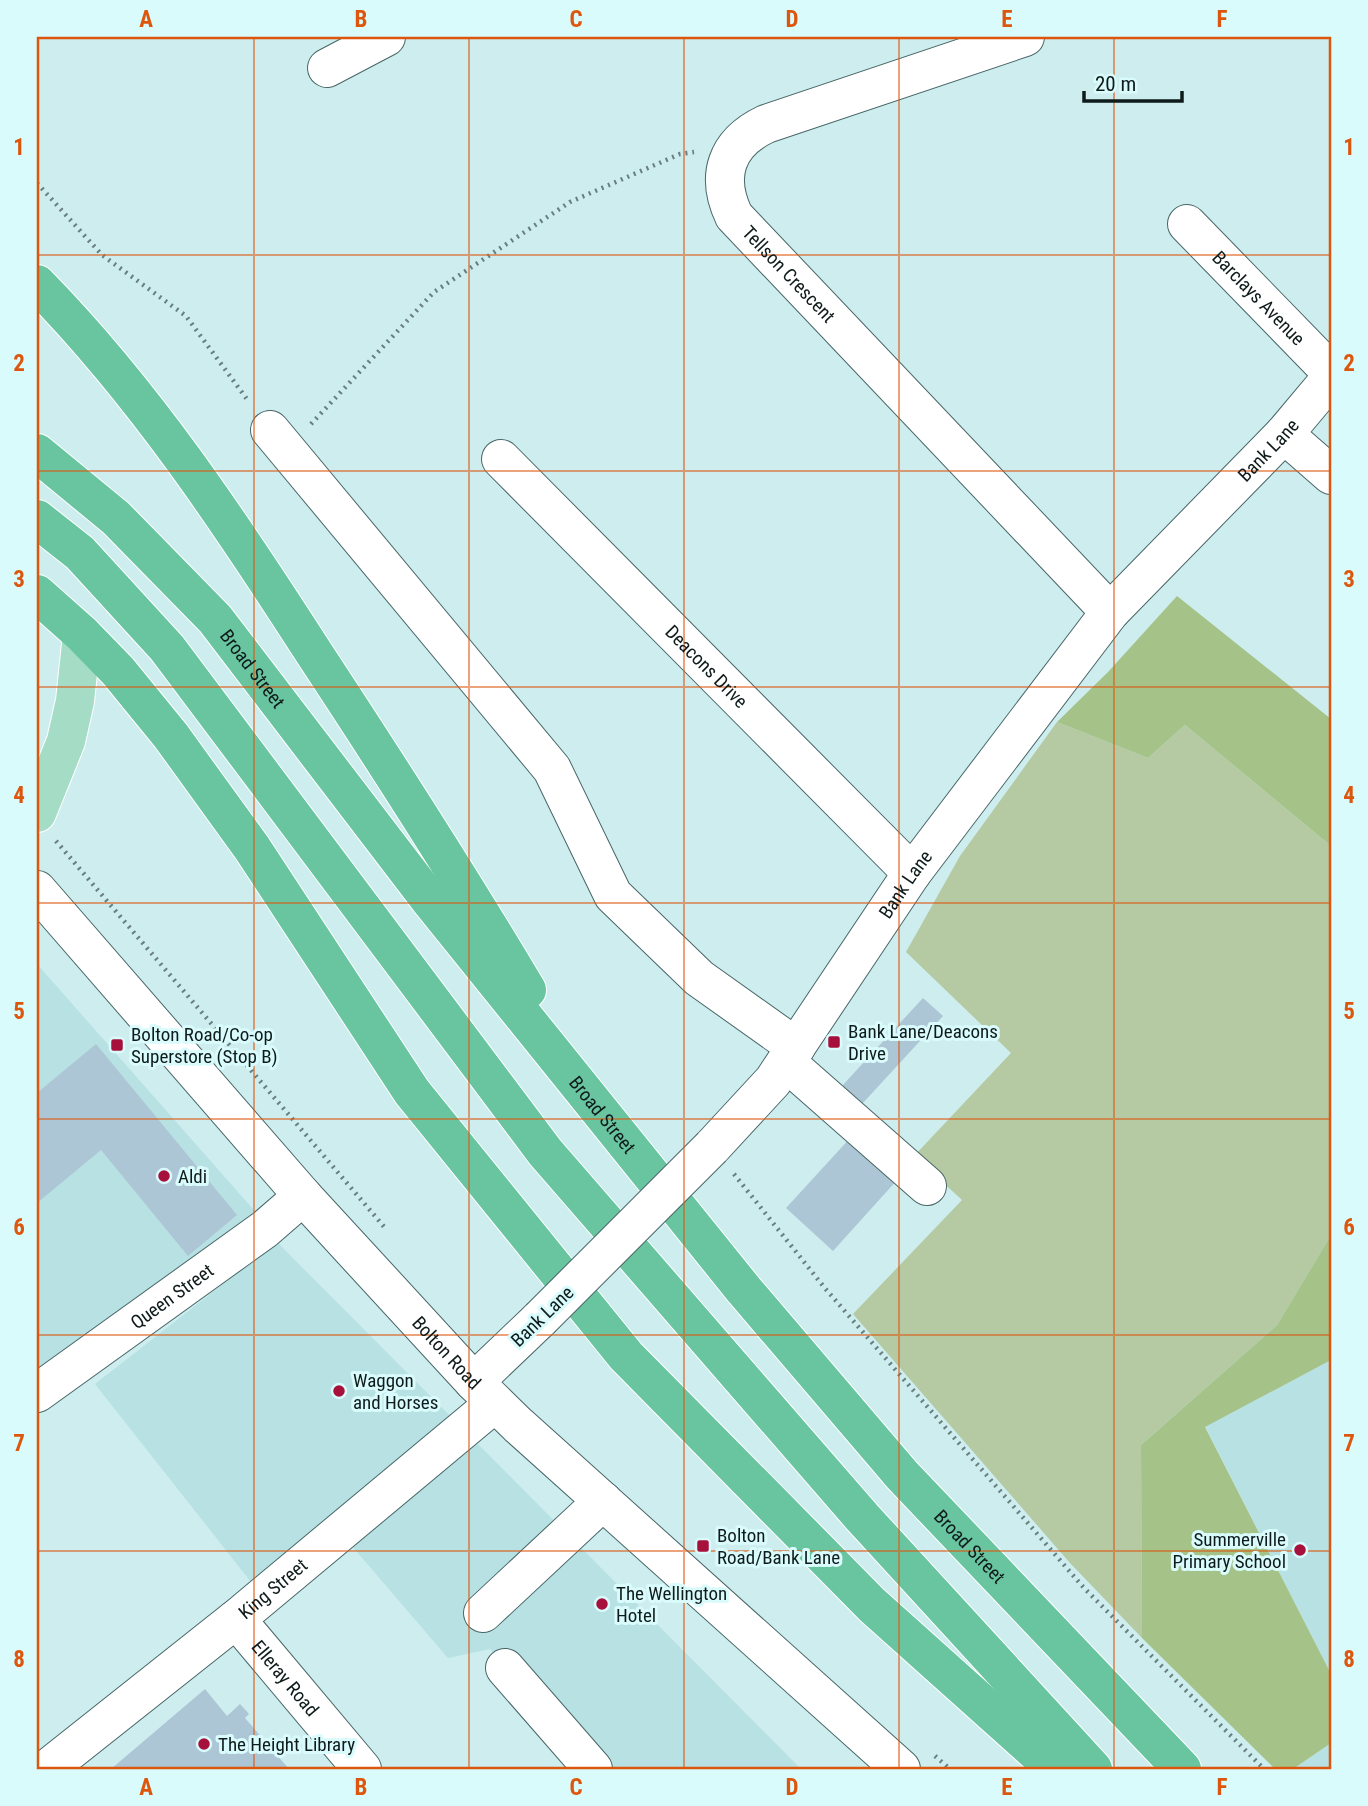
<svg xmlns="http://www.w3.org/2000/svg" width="1368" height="1806" font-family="'Roboto Condensed',sans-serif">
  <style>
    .built { fill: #b8e1e3 }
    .green { fill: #b5caa3 }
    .forest { fill: #a5c389 }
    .building { fill: #adc6d5 }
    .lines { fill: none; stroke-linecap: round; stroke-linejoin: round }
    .minor-casing { stroke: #496667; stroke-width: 40 }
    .major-casing { stroke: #fff; stroke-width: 40 }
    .highway-casing { stroke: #fff; stroke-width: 40 }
    .path { stroke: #697e7f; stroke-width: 4.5; stroke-dasharray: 2 5; stroke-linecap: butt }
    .minor { stroke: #fff; stroke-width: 38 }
    .major { stroke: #a4dcc5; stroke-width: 38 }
    .highway { stroke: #68c59f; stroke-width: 38 }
    .minor-bridge-casing { stroke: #496667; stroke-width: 40; stroke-linecap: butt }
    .minor-bridge { stroke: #fff; stroke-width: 38 }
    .grid { fill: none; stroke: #dd560d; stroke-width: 2; stroke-opacity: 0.55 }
    .poi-dot { fill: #a8103c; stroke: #dafbfc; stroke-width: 2.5 }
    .labels { text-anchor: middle; stroke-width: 6; stroke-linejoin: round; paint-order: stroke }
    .street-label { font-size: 19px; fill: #0f1b1b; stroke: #dafbfc }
    .poi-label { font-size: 19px; fill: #0f1b1b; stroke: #dafbfc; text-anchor: start }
    .neatline { fill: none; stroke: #dd560d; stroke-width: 2.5 }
    .grid-label { font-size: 23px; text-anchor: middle; font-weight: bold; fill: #dd560d }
  </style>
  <rect width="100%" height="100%" fill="#cdedef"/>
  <path class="built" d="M 37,964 L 259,1216 L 37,1377 Z
    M 277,1242 L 801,1769 L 599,1769 L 490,1649 L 448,1658 L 327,1517 L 251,1582 L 95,1384 Z
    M 1331,1360 L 1331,1674 L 1205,1426 Z
    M 1331,1743 L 1331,1769 L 1293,1769 Z"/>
  <path class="green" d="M 1057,722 L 1148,758 L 1185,725 L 1331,846 L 1331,1235 L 1277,1325 L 1141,1445 L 1142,1638 L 1070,1563 L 853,1314 L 962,1200 L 914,1156 L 1011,1053 L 906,952 L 960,856 Z"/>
  <path class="forest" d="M 1177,596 L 1331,719 L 1331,846 L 1185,725 L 1148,758 L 1057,722 L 1108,672 Z
    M 1331,1235 L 1331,1360 L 1205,1427 L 1331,1674 L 1331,1743 L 1293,1769 L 1275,1769 L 1142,1638 L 1141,1445 L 1277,1325 Z"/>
  <path class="building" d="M 923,998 L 943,1016 L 862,1104 L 842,1086 Z
    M 96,1044 L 237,1215 L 188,1256 L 101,1150 L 37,1203 L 37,1093 Z
    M 852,1136 L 898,1179 L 833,1251 L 786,1208 Z
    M 205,1689 L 227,1716 L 240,1704 L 249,1714 L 245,1718 L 289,1769 L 111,1769 Z"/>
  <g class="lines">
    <g class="minor-casing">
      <g id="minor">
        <path id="s1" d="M 1025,37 L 766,124 C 726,143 715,176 734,216 L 1110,612"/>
        <path d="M 327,68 L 386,37"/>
        <path id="s2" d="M 1187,224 L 1331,372"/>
        <path d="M 270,430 L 552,769 L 613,895 L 699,978 L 796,1047"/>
        <path d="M 1284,434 L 1331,475"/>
        <path id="s3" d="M 501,459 L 912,873"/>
        <path id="s4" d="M 37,890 L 303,1196 L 474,1382 L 518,1425 L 901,1769"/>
        <path d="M 786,1062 L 927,1186"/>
        <path id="s5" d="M 712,1147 L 773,1081 L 912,873 L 1110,612 L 1284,434 L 1331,378"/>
        <path d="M 474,1382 L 540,1319"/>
        <path id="s6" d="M 37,1393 L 265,1229 L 303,1196"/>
        <path d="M 483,1613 L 603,1501"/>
        <path id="s7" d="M 236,1619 L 362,1769"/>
        <path d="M 505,1668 L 593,1769"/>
        <path id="s8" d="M 47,1769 L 236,1619 L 495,1403"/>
      </g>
    </g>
    <g class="major-casing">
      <path id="major" d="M 37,813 L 66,741 L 75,701 L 82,634"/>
    </g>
    <g class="highway-casing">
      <g id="highway">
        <path d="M 37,284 C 145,394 231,524 314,653 C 387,764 459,876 527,990"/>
        <path id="s9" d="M 37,453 L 116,518 L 215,619 L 429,899 L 744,1290 L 902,1475 L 1182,1769"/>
        <path d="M 37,519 L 80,553 L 167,648 L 545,1152 L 862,1517 L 1093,1769"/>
        <path d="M 37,594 L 82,634 L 118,671 L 171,736 L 252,848 L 412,1092 L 626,1356 L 872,1605 L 1055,1769"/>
      </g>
    </g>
    <path class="path" d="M 37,183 L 102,255 L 186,316 L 249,402
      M 311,424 L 434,292 L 570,202 L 680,154 L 694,152
      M 56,841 L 386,1229
      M 734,1174 L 824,1287 L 1084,1588 L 1264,1769
      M 935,1756 L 950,1769"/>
    <use href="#minor" class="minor"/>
    <use href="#major" class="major"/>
    <use href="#highway" class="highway"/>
    <g class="minor-bridge-casing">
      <path id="minor-bridge" d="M 540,1319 L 712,1147"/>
    </g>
    <use href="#minor-bridge" class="minor-bridge"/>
  </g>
  <path class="grid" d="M 254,37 L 254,1769M 469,37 L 469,1769M 684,37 L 684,1769M 899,37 L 899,1769M 1114,37 L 1114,1769M 37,255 L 1331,255M 37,471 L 1331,471M 37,687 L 1331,687M 37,903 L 1331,903M 37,1119 L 1331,1119M 37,1335 L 1331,1335M 37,1551 L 1331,1551"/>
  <g class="poi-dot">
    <rect x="827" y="1035" width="14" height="14" rx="3.5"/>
    <rect x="110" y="1038" width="14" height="14" rx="3.5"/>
    <circle cx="164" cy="1176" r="7"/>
    <circle cx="339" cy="1391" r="7"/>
    <rect x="696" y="1539" width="14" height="14" rx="3.5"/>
    <circle cx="1300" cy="1550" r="7"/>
    <circle cx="602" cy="1604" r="7"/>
    <circle cx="204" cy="1744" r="7"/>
  </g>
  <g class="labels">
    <g class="street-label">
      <text dy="7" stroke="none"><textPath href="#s1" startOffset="464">Tellson Crescent</textPath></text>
      <text dy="7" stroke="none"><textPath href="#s2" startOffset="103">Barclays Avenue</textPath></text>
      <text dy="7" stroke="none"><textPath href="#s5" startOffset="894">Bank Lane</textPath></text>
      <text dy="7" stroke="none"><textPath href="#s3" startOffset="292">Deacons Drive</textPath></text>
      <text dy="7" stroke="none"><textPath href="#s9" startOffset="306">Broad Street</textPath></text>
      <text dy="7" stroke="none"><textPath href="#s5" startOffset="327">Bank Lane</textPath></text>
      <text dy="7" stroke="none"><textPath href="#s9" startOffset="873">Broad Street</textPath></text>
      <text dy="7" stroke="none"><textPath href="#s6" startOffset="166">Queen Street</textPath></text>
      <text transform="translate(542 1316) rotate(-44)" y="7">Bank Lane</text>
      <text dy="7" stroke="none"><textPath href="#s4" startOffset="618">Bolton Road</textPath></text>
      <text dy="7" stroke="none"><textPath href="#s9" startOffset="1440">Broad Street</textPath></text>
      <text dy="7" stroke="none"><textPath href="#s8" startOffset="289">King Street</textPath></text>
      <text dy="7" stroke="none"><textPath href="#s7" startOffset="77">Elleray Road</textPath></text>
    </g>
    <g class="poi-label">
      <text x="848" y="1038">Bank Lane/Deacons<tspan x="848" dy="22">Drive</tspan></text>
      <text x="131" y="1041">Bolton Road/Co-op<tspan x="131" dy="22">Superstore (Stop B)</tspan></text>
      <text x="178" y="1183">Aldi</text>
      <text x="353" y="1387">Waggon<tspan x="353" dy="22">and Horses</tspan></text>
      <text x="717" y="1542">Bolton<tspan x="717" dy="22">Road/Bank Lane</tspan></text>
      <text x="1286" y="1546" text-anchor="end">Summerville<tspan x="1286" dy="22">Primary School</tspan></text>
      <text x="616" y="1600">The Wellington<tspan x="616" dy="22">Hotel</tspan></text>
      <text x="218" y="1751">The Height Library</text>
    </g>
  </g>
  <rect width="1368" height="1806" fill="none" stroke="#dafbfc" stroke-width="77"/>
  <path d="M1084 91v10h98v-10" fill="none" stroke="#0f1b1b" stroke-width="3.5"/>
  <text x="1095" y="91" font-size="21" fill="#0f1b1b" stroke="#dafbfc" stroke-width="5" paint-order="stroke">20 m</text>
  <rect x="38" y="38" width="1292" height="1730" class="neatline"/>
  <g class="grid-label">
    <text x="146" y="27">A</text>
    <text x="361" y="27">B</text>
    <text x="576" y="27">C</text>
    <text x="792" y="27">D</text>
    <text x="1007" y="27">E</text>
    <text x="1222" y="27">F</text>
    <text x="19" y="155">1</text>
    <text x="1349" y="155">1</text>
    <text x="19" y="371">2</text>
    <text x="1349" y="371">2</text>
    <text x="19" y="587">3</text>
    <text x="1349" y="587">3</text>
    <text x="19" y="803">4</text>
    <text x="1349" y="803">4</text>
    <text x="19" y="1019">5</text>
    <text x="1349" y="1019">5</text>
    <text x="19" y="1235">6</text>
    <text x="1349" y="1235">6</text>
    <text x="19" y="1451">7</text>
    <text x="1349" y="1451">7</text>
    <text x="19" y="1667">8</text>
    <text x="1349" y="1667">8</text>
    <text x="146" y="1795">A</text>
    <text x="361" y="1795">B</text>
    <text x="576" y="1795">C</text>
    <text x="792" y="1795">D</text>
    <text x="1007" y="1795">E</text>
    <text x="1222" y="1795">F</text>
  </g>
</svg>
